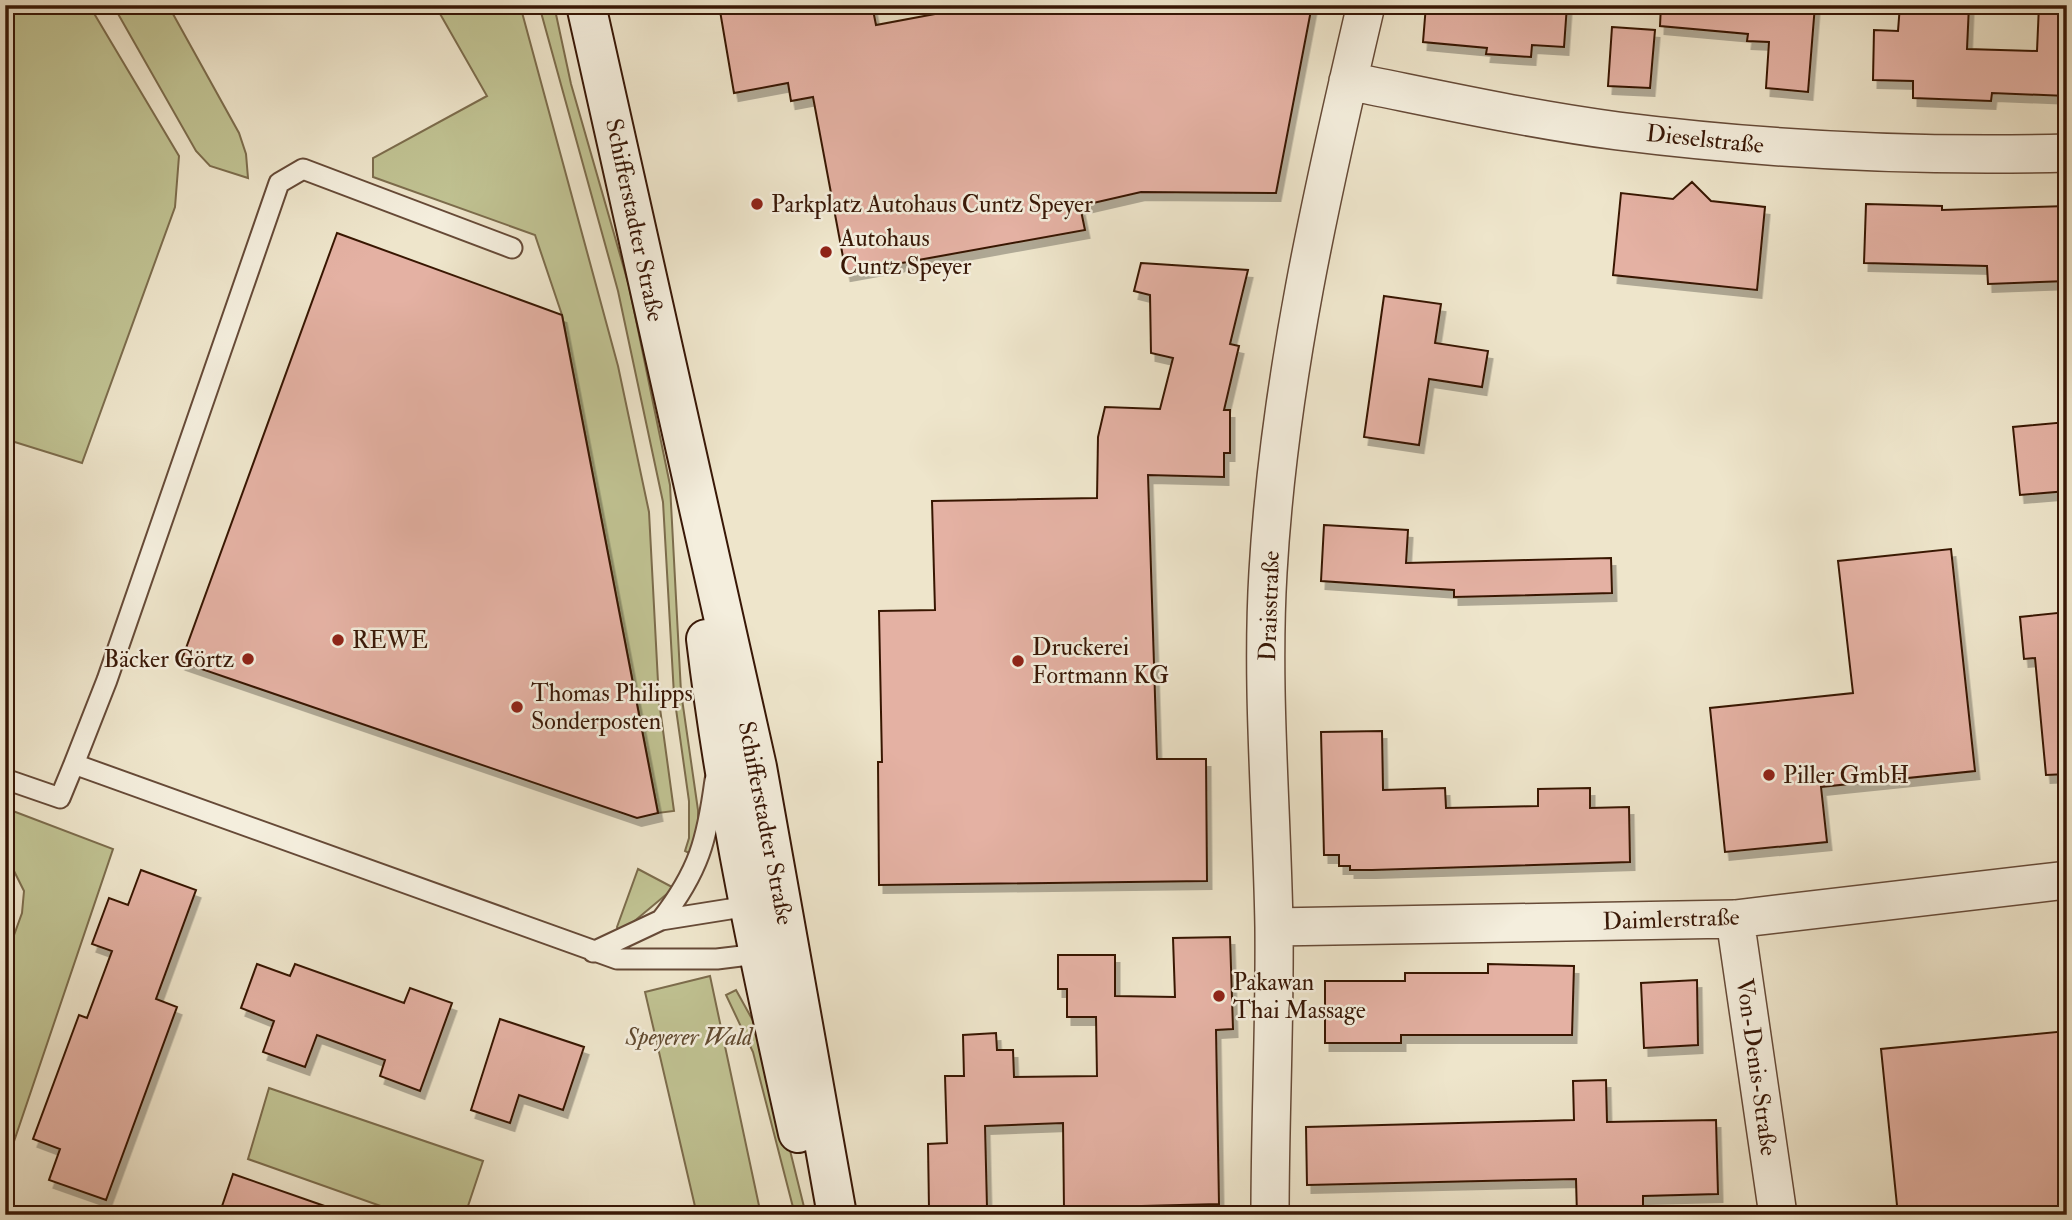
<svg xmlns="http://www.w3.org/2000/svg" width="2072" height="1220" font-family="'IM FELL Double Pica',serif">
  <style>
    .green { fill: #c0c292; stroke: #7c6c4c; stroke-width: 2 }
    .building { fill: #e4b1a3; stroke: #381706; stroke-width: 2; filter: url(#shadow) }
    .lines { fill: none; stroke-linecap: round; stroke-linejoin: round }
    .service-casing { stroke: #664a37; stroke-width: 23 }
    .minor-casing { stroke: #664a37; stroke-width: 40 }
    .secondary-casing { stroke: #381706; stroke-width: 42 }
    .service { stroke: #f4eedd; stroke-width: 19 }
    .minor { stroke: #f4eedd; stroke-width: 37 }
    .secondary { stroke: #f4eedd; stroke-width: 38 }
    .poi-dot { fill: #8f2418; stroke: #f4eedd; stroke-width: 2.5 }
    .labels { text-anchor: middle; stroke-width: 5; stroke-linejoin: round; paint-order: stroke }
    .street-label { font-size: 24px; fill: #381706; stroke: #f4eedd }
    .poi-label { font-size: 24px; fill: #381706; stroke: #f4eedd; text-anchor: start }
    .park-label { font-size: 24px; font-style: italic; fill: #614a30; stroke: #f4eedd }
  </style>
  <defs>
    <filter id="shadow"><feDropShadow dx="4.5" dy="8" stdDeviation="0" flood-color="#0004"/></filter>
  </defs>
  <rect width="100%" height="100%" fill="#eee5cb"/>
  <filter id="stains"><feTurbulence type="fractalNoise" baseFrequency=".00286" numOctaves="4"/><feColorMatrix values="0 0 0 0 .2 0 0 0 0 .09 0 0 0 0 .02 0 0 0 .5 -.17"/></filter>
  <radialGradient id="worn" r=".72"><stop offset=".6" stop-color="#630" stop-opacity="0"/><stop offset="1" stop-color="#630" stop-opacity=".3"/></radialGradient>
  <path class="green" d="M 26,5 L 89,5 L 179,156 L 175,207 L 82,463 L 5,439 L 5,20 Z
    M 113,5 L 168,5 L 239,133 L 246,154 L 248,178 L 210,166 L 196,151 Z
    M 435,5 L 520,5 L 618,366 L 649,512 L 659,701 L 674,811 L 658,813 L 562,315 L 535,235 L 373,177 L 373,158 L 487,96 Z
    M 539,5 L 554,5 L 571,84 L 629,286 L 670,485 L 681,692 L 698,810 L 698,830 L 691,854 L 685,851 L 689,838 L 689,801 L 674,695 L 663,502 L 618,291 Z
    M 5,808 L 113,849 L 5,1168 L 5,960 L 22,913 L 24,891 L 5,853 Z
    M 638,869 L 674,888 L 619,934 L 617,927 Z
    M 710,976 L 761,1215 L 697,1215 L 645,992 Z
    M 736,990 L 762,1037 L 806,1215 L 795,1215 L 753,1052 L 726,995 Z
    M 269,1088 L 483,1161 L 465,1215 L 406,1215 L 248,1159 Z"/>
  <path class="building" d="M 719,5 L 872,5 L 876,25 L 983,5 L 1312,5 L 1276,193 L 1141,192 L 1080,206 L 1085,230 L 846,273 L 813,97 L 791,101 L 788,83 L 734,93 Z
    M 1426,5 L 1567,5 L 1564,47 L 1532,45 L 1531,57 L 1486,54 L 1487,48 L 1423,42 Z
    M 1661,5 L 1815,5 L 1808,92 L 1766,88 L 1769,42 L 1747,41 L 1748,34 L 1660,26 Z
    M 1900,5 L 1969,5 L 1967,49 L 2037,51 L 2039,5 L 2067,5 L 2067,96 L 1992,93 L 1991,101 L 1913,98 L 1913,81 L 1873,80 L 1874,30 L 1898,31 Z
    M 1612,27 L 1655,30 L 1650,88 L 1608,86 Z
    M 1692,182 L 1711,201 L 1765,207 L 1757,290 L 1613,275 L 1621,193 L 1673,199 Z
    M 1866,204 L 1942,206 L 1942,210 L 2067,206 L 2067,281 L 1988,284 L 1987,266 L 1864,263 Z
    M 337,233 L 562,315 L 658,813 L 637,818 L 181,662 Z
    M 1141,263 L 1248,270 L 1230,344 L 1239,346 L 1224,410 L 1230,410 L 1230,453 L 1224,453 L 1224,477 L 1148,475 L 1157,759 L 1206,759 L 1207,881 L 879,885 L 878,762 L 882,762 L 879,611 L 935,610 L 932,501 L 1097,498 L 1098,437 L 1105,407 L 1160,409 L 1173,358 L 1151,353 L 1150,295 L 1134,291 Z
    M 1384,296 L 1441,304 L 1435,343 L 1488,351 L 1482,387 L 1429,379 L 1419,445 L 1364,437 Z
    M 2067,422 L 2067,491 L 2020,495 L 2013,427 Z
    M 1324,525 L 1408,530 L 1406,563 L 1611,558 L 1612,593 L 1454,597 L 1454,590 L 1321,581 Z
    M 1951,549 L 1975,771 L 1821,787 L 1827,842 L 1725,852 L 1710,708 L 1853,693 L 1838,561 Z
    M 2067,612 L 2067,774 L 2046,775 L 2035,658 L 2024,659 L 2020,617 Z
    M 1382,731 L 1383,790 L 1445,788 L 1446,808 L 1538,806 L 1538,789 L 1590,788 L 1590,808 L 1629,807 L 1630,862 L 1372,870 L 1350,870 L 1350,866 L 1339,866 L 1339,855 L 1324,855 L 1321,732 Z
    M 141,870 L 196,890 L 156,999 L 177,1007 L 106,1200 L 49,1180 L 60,1149 L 33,1139 L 79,1015 L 87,1018 L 112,951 L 92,944 L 109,898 L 128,905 Z
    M 1230,937 L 1233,1029 L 1216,1030 L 1219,1204 L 1064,1208 L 1063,1123 L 985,1126 L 987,1207 L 929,1209 L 928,1144 L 947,1143 L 945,1076 L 964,1076 L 963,1035 L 996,1033 L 997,1050 L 1013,1050 L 1014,1077 L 1097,1076 L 1096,1017 L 1067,1017 L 1067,989 L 1058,989 L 1058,955 L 1115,955 L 1115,996 L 1175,997 L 1173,938 Z
    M 257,964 L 290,976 L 295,964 L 404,1003 L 410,988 L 452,1003 L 420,1091 L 380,1076 L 385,1060 L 317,1035 L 305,1067 L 263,1052 L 274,1021 L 241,1008 Z
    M 1488,964 L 1574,966 L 1572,1035 L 1401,1035 L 1401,1043 L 1325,1043 L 1325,981 L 1405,981 L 1405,973 L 1488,973 Z
    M 1697,980 L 1698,1045 L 1644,1048 L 1641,983 Z
    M 500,1019 L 584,1047 L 563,1110 L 519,1095 L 510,1123 L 471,1110 Z
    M 2067,1031 L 2067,1215 L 1898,1215 L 1881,1049 Z
    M 1606,1080 L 1607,1122 L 1716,1120 L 1718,1194 L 1643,1196 L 1643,1215 L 1577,1215 L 1576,1179 L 1307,1185 L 1306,1127 L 1574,1120 L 1573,1081 Z
    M 233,1174 L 336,1210 L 335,1215 L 219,1215 Z"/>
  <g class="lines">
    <g class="service-casing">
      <path id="service" d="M 74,764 L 107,680 L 279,183 L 303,169 L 512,248
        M 5,779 L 60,798 L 74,764 L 617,959 L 717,959 L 766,953
        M 661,920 C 699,871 707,840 715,780
        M 593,952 L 661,920 L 755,905"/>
    </g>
    <g class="minor-casing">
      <path id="minor" d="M 1348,81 C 1438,99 1527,119 1618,131 C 1769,150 1915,157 2067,153
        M 1735,919 L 1778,1215
        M 1274,927 L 1735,919 L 2067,880
        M 1270,1215 C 1270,1119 1275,1023 1274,927 C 1272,809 1261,690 1268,572 C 1279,381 1322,191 1366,5"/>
    </g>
    <g class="secondary-casing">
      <path id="secondary" d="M 586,5 L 757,767 L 837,1215
        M 706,639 C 726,806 761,969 798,1133"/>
    </g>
    <use href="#service" class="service"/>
    <use href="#minor" class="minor"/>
    <use href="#secondary" class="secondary"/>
  </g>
  <g class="poi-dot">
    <circle cx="757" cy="204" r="7"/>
    <circle cx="826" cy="252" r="7"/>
    <circle cx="338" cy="640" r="7"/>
    <circle cx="248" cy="659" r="7"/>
    <circle cx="1018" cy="661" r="7"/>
    <circle cx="517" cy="707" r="7"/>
    <circle cx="1769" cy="775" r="7"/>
    <circle cx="1219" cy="996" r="7"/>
  </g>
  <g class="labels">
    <g class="street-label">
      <text transform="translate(1705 139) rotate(6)" y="8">Dieselstraße</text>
      <text transform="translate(635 220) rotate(78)" y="8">Schifferstadter Straße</text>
      <text transform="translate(1269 606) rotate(-88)" y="8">Draisstraße</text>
      <text transform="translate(766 823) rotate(79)" y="8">Schifferstadter Straße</text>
      <text transform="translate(1671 919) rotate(-2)" y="8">Daimlerstraße</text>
      <text transform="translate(1757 1067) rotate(82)" y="8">Von-Denis-Straße</text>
    </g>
    <g class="poi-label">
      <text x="771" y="212">Parkplatz Autohaus Cuntz Speyer</text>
      <text x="840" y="246">Autohaus<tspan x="840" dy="28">Cuntz Speyer</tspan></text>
      <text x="352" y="648">REWE</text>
      <text x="1032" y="655">Druckerei<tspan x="1032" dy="28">Fortmann KG</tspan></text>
      <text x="234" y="667" text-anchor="end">Bäcker Görtz</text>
      <text x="531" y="701">Thomas Philipps<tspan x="531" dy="28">Sonderposten</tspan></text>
      <text x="1783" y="783">Piller GmbH</text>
      <text x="1233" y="990">Pakawan<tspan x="1233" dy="28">Thai Massage</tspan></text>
    </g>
    <g class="park-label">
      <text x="689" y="1045">Speyerer Wald</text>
    </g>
  </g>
  <rect width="2072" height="1220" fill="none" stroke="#eee5cb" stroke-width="28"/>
  <rect x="7" y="7" width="2058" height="1206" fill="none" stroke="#381706" stroke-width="3.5"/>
  <rect x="14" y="14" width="2044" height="1192" fill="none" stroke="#381706" stroke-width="2"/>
  <rect width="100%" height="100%" filter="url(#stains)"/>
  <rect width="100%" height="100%" fill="url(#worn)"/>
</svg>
